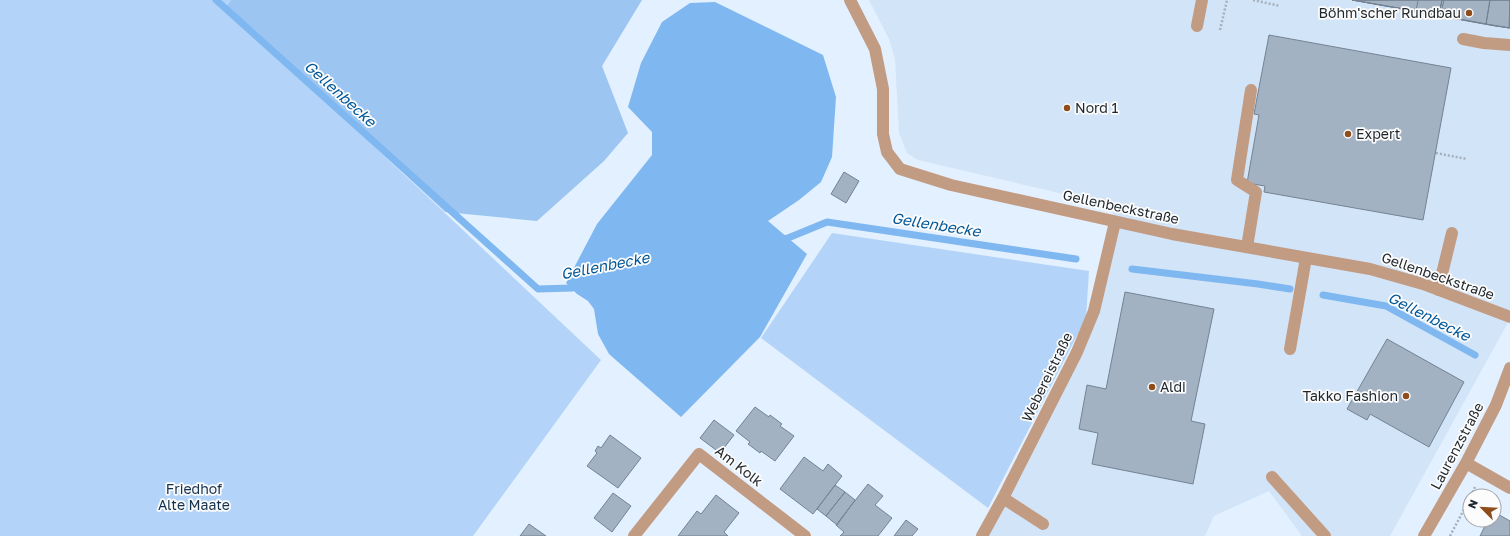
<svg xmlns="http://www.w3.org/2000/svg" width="1510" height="536" font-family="'Golos Text',sans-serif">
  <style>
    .built { fill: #d2e4f7 }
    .green { fill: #b3d4f8 }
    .forest { fill: #9cc5f1 }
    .water { fill: #7fb7f0 }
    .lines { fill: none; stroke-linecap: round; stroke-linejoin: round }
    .stream { stroke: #7fb7f0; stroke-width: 7 }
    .building { fill: #a2b2c3; stroke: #748393 }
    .path { stroke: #a5b0bc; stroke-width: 2.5; stroke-dasharray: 2 2; stroke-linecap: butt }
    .minor { stroke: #c29b83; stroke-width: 12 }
    .poi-dot { fill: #8f4d1b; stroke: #fcfcfc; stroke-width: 1.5 }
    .labels { text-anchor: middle; stroke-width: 3.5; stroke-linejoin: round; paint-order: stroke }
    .poi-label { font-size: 14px; fill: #1e252b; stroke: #fcfcfc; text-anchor: start }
    .street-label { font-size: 14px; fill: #1e252b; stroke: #fcfcfc }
    .park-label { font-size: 14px; fill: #13304d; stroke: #fcfcfc }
    .water-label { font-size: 15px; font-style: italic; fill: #035898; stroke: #fcfcfc }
  </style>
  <rect width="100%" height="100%" fill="#e3f0ff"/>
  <path class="built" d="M 869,0 L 1510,0 L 1510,319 L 1390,536 L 1302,536 L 1269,491 L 1214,516 L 1205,536 L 982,536 L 1077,352 L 1115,206 L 918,160 L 907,153 L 899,133 L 895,59 L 889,39 Z"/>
  <path class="green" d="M 0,0 L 231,0 L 226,7 L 601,360 L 473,536 L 0,536 Z
    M 832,233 L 1089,271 L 1086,318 L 988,508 L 761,338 Z"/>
  <path class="forest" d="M 231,0 L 642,0 L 602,66 L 628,133 L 604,161 L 537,221 L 445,212 L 226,7 Z"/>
  <path class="water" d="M 715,2 L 823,55 L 836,97 L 832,157 L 821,182 L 799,200 L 768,221 L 807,254 L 760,337 L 681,417 L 609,354 L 598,334 L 594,309 L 588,301 L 577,294 L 566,283 L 597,224 L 652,155 L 652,132 L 628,107 L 641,63 L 662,22 L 690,3 Z"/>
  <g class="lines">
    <path class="stream" d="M 216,0 L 538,289 L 572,288 L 580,286
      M 779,240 L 788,238 L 827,222 L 1076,259
      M 1132,269 L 1258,284 L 1290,289
      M 1323,295 L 1386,306 L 1475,355"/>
  </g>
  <path class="building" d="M 1352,0 L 1510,0 L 1510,28 L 1495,26 Z
    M 1352,0 L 1418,0 L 1416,11 Z
    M 1352,0 L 1442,0 L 1439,15 Z
    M 1442,0 L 1490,0 L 1486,24 L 1439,15 Z
    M 1444,0 L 1510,0 L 1509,28 L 1440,16 Z
    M 1490,0 L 1510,0 L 1510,28 L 1486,24 Z
    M 1269,35 L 1451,68 L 1423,220 L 1264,192 L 1265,186 L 1247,183 L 1259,115 L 1254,114 Z
    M 844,172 L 859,181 L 846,203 L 831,194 Z
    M 1125,292 L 1214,309 L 1191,421 L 1205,424 L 1193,484 L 1092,464 L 1098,433 L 1079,429 L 1087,385 L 1106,389 Z
    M 1387,339 L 1464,382 L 1429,447 L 1370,414 L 1367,420 L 1347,409 Z
    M 755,407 L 769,417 L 770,415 L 782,424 L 780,426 L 794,436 L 775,461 L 761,451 L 760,453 L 748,444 L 750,442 L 736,431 Z
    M 714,420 L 734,435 L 720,453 L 700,438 Z
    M 610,435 L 641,458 L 618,488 L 587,466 L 597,453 L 595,451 L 598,446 L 601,448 Z
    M 804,457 L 823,471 L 828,464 L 842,476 L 813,514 L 780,489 Z
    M 868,484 L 883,496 L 875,505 L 892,518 L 878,536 L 840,536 L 844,532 L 836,525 Z
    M 835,485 L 845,492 L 826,516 L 817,509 Z
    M 845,492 L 855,500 L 837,525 L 826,516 Z
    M 613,493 L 631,506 L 612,532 L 594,518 Z
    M 716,495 L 739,513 L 724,532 L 728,536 L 678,536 L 697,511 L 701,514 Z
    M 1494,512 L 1510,521 L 1510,536 L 1480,536 L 1488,520 L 1494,520 Z
    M 906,520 L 918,529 L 912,536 L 894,536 Z
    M 529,524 L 546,536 L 520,536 Z"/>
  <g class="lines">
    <path class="path" d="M 1253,0 L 1280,6
      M 1220,30 L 1227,0
      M 1436,153 L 1467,159
      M 1471,496 L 1475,487
      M 1450,536 L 1470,498"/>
    <path class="minor" d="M 850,0 L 875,49 L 883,89 L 883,134 L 887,152 L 900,169 L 951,185 L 1172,234 L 1370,269 L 1423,284 L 1510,317
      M 1197,26 L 1202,0
      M 1463,39 L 1484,43 L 1510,45
      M 1247,247 L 1256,192 L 1237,180 L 1251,90
      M 1438,290 L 1452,233
      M 1290,349 L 1306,258
      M 1466,463 L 1510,488
      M 1272,477 L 1325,536
      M 1003,498 L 1043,524
      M 634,536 L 699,454 L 805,536
      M 982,536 L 1003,498 L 1077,352 L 1094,311 L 1115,222
      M 1424,536 L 1466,463 L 1496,405 L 1510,368"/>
  </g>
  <g class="poi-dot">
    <circle cx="1469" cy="13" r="4"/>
    <circle cx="1067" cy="108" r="4"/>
    <circle cx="1348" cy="134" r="4"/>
    <circle cx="1152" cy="387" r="4"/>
    <circle cx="1406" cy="396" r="4"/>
  </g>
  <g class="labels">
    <g class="poi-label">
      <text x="1461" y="18" text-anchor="end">Böhm'scher Rundbau</text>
      <text x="1075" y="113">Nord 1</text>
      <text x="1356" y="139">Expert</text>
      <text x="1160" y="392">Aldi</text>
      <text x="1398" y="401" text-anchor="end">Takko Fashion</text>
    </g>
    <g class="street-label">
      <text transform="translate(1121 207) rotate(12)" y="5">Gellenbeckstraße</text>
      <text transform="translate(1438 276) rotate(19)" y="5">Gellenbeckstraße</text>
      <text transform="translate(1047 377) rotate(-64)" y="5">Webereistraße</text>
      <text transform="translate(1457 446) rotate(-62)" y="5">Laurenzstraße</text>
      <text transform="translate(739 466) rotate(38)" y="5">Am Kolk</text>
    </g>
    <g class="park-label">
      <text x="194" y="494">Friedhof<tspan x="194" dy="16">Alte Maate</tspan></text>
    </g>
    <g class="water-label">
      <text transform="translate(340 94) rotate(42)" y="5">Gellenbecke</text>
      <text transform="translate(936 225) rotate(9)" y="5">Gellenbecke</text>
      <text transform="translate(605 266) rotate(-11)" y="5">Gellenbecke</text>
      <text transform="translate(1429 317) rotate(27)" y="5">Gellenbecke</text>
    </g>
  </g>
  <g transform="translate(1482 508) rotate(294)"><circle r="19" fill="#fcfcfc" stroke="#a3a6a8"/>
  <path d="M0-3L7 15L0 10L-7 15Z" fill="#8f4d1b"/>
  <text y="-6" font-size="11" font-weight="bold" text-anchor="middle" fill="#1e252b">N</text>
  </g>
</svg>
